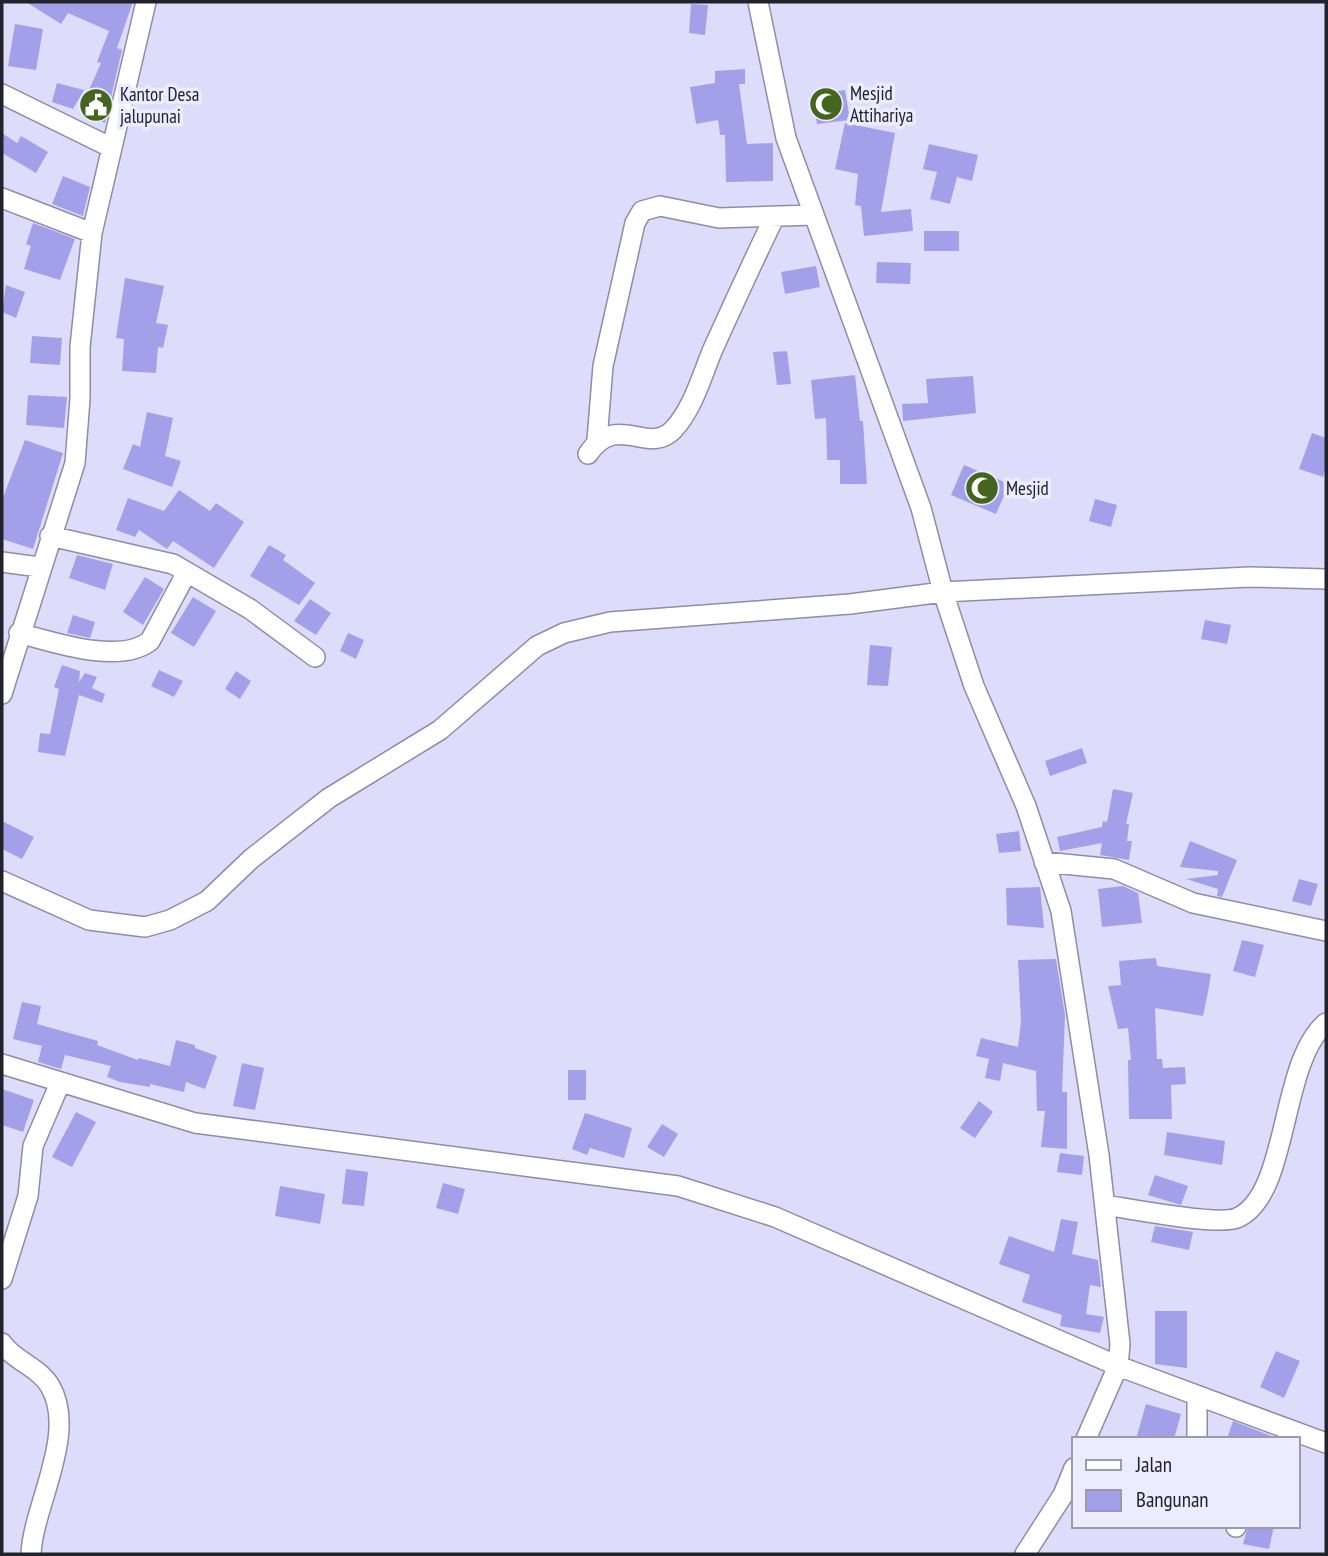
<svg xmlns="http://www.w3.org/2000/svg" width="1328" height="1556" font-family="'PT Sans Narrow',sans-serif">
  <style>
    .building { fill: #a3a0ea }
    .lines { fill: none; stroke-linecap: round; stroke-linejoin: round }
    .street-casing { stroke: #8d8da7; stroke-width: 22 }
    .street { stroke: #fff; stroke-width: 19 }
    .labels { text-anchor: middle; stroke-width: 7; stroke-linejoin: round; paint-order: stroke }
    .poi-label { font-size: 19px; fill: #22222d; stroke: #ececfe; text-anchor: start }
  </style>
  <rect width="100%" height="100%" fill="#ddddfb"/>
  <path class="building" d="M 26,2 L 133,2 L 117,48 L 122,50 L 105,123 L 87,115 L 96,94 L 89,90 L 101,63 L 97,62 L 109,31 L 68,13 L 61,24 Z
    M 691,4 L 708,5 L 705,35 L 689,33 Z
    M 15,24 L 43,29 L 36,70 L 8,66 Z
    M 745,69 L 745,84 L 739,84 L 747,144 L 773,143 L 773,181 L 726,182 L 725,135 L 720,135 L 718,120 L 696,124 L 690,87 L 715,83 L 715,71 Z
    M 57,83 L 84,90 L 73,109 L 52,102 Z
    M 845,90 L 850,120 L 817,124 L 812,95 Z
    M 845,123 L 895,133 L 881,212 L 911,209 L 913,231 L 864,236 L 861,206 L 855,205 L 858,174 L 835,169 Z
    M 2,133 L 17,143 L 21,136 L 48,152 L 36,173 L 2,153 Z
    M 929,144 L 978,155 L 972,181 L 957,177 L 950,204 L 930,199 L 937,172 L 923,169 Z
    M 63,176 L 90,187 L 83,216 L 52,204 Z
    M 33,223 L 75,239 L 60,280 L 24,269 L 31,246 L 26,244 Z
    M 924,231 L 959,231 L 959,251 L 924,251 Z
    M 877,262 L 911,263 L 910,284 L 876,283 Z
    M 816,266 L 820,287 L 785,294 L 781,272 Z
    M 125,278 L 164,286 L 156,323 L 168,325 L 163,348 L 158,347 L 156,373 L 122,371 L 124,339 L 116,338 Z
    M 6,285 L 25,292 L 16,318 L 2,312 Z
    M 32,336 L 62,338 L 60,365 L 30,363 Z
    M 787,351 L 791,384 L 777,385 L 773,352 Z
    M 855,375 L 860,421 L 863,421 L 867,484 L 840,484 L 840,460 L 827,460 L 826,418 L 815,419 L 811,380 Z
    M 973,376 L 976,413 L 903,421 L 902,404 L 928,403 L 926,379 Z
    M 28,395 L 67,397 L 64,428 L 26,425 Z
    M 147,412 L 173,418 L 165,456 L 181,461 L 172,487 L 123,469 L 133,444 L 140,447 Z
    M 1312,433 L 1326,438 L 1326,466 L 1323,477 L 1299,469 Z
    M 25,440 L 63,453 L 33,549 L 2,539 L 2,500 Z
    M 964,465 L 1009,484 L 996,514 L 951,495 Z
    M 179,490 L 210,511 L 216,503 L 244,522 L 214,568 L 173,541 L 167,549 L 139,530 L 135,537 L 116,530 L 128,498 L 164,511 Z
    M 1095,499 L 1117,505 L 1111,527 L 1089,521 Z
    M 269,545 L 286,555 L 283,560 L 315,583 L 299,605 L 250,576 Z
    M 77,555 L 113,564 L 105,590 L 69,578 Z
    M 145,577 L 164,589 L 143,625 L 123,612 Z
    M 193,597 L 216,611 L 194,647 L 171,633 Z
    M 310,599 L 331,613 L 316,635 L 294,621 Z
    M 73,615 L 95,622 L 90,638 L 67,633 Z
    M 1205,620 L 1231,625 L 1227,644 L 1201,639 Z
    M 348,633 L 364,640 L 356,659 L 340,651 Z
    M 870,645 L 892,647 L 888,686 L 867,685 Z
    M 62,665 L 80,671 L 79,682 L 85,673 L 97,677 L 92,688 L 105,694 L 102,703 L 79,695 L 65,756 L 38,752 L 40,733 L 50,734 L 59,689 L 54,687 Z
    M 159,670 L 183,681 L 174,697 L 151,686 Z
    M 236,671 L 251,681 L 240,699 L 225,689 Z
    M 1082,748 L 1087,763 L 1050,776 L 1045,761 Z
    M 1113,789 L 1133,793 L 1126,824 L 1129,824 L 1127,841 L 1132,841 L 1129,860 L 1100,855 L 1102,843 L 1060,851 L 1057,837 L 1102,827 L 1103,821 L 1107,822 Z
    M 2,821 L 34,837 L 22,859 L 2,849 Z
    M 1019,831 L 1021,851 L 999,853 L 996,834 Z
    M 1190,841 L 1237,860 L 1222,897 L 1217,896 L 1218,889 L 1186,879 L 1218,875 L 1218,871 L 1180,867 Z
    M 1299,879 L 1318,884 L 1311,906 L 1292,901 Z
    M 1123,886 L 1138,893 L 1142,923 L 1102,927 L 1098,889 Z
    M 1040,887 L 1044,928 L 1007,925 L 1006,888 Z
    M 1242,940 L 1264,945 L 1255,977 L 1233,971 Z
    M 1156,958 L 1157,966 L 1211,974 L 1208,992 L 1203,1016 L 1155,1008 L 1157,1059 L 1162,1059 L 1163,1068 L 1185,1067 L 1186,1084 L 1171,1085 L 1172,1119 L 1129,1119 L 1128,1060 L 1131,1060 L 1128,1028 L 1118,1029 L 1108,986 L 1121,985 L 1119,961 Z
    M 1056,959 L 1065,1015 L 1062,1092 L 1067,1092 L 1067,1149 L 1041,1147 L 1045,1111 L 1037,1111 L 1036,1071 L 1003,1063 L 1000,1081 L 985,1078 L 989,1059 L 976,1056 L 981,1038 L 1018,1047 L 1021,1021 L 1018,960 Z
    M 22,1002 L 41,1006 L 37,1024 L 98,1041 L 97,1045 L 138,1060 L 139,1058 L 170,1066 L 176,1040 L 195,1045 L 195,1048 L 217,1056 L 205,1089 L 186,1082 L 184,1092 L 150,1084 L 150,1087 L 120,1082 L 107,1077 L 111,1066 L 65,1055 L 61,1069 L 38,1062 L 42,1046 L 13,1039 Z
    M 242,1063 L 264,1068 L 255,1110 L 233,1106 Z
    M 568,1070 L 586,1070 L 586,1100 L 568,1100 Z
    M 2,1089 L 34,1100 L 23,1132 L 2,1125 Z
    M 979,1101 L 993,1112 L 975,1138 L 960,1128 Z
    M 76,1112 L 96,1122 L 72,1167 L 52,1157 Z
    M 585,1113 L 632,1128 L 624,1158 L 590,1148 L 587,1155 L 572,1149 Z
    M 662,1124 L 678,1134 L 664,1157 L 647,1147 Z
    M 1167,1132 L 1225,1141 L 1222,1165 L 1164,1155 Z
    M 1060,1153 L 1084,1156 L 1082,1175 L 1057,1172 Z
    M 346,1169 L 368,1172 L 364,1206 L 342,1204 Z
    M 1155,1175 L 1188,1186 L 1181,1205 L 1148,1195 Z
    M 443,1183 L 465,1189 L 458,1214 L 436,1208 Z
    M 280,1186 L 325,1194 L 320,1224 L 275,1216 Z
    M 1061,1219 L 1078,1222 L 1072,1254 L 1098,1260 L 1101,1287 L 1090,1285 L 1086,1314 L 1104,1317 L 1100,1333 L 1060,1326 L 1062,1315 L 1022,1302 L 1030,1275 L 999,1264 L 1009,1236 L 1054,1252 Z
    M 1155,1226 L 1193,1232 L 1189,1250 L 1151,1242 Z
    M 1155,1311 L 1187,1311 L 1187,1368 L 1155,1364 Z
    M 1276,1351 L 1300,1361 L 1284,1398 L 1260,1387 Z
    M 1146,1404 L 1181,1414 L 1174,1439 L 1136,1439 Z
    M 1233,1421 L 1279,1439 L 1227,1439 Z
    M 1248,1526 L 1274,1526 L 1269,1549 L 1243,1544 Z"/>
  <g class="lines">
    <g class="street-casing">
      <path id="street" d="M 758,2 L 786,138 L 921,508 L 943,592 L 974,686 L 1026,806 L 1061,911 L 1099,1155 L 1120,1344 L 1118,1366 L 1086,1439
        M 2,94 L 112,148
        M 2,198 L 92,233
        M 597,440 L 603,366 L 635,223 L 642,211 L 660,206 L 719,218 L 813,215
        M 588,454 C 617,411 647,456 673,430 C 693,409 702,375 713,349 C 733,305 753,261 774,218
        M 50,536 L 173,564 L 250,609 L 315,657
        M 2,562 L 39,567
        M 19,633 C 53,642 120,665 150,641 L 187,572
        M 2,694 L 75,463 L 80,399 L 80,347 L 92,233 L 146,2
        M 1044,862 L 1114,869 L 1193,903 L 1326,931
        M 2,881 L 89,920 L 145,927 L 170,920 L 207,901 L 251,859 L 329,798 L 440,730 L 537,646 L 564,633 L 610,622 L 850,604 L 943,592 L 1249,577 L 1326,579
        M 2,1064 L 195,1123 L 678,1186 L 775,1217 L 1118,1366 L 1326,1443
        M 1105,1205 C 1131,1209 1217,1226 1237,1218 C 1290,1195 1279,1063 1326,1023
        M 2,1279 L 28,1196 L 33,1146 L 60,1083
        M 2,1343 C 14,1361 39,1367 50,1386 C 78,1433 33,1506 31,1554
        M 1197,1439 L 1197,1396
        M 1236,1527 L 1236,1526
        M 1025,1554 L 1063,1495 L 1074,1468"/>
    </g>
    <use href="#street" class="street"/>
  </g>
  <defs>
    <g id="mosque-disc" transform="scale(1.75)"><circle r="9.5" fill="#43651d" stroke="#ececfe"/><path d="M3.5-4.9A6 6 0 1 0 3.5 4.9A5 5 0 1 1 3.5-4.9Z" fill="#fff"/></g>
    <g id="civic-disc" transform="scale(1.75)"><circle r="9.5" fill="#43651d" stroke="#ececfe"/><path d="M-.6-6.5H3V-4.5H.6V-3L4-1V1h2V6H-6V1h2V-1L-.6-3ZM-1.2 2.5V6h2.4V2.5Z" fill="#fff"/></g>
  </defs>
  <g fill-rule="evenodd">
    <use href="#mosque-disc" x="826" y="104"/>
    <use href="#civic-disc" x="96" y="105"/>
    <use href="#mosque-disc" x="982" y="488"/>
  </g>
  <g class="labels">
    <g class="poi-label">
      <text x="850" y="100">Mesjid<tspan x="850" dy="22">Attihariya</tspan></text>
      <text x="120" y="101">Kantor Desa<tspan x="120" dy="22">jalupunai</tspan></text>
      <text x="1006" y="495">Mesjid</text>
    </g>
  </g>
  <rect width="1328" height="1556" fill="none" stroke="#22222d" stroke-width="7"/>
  <rect x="1072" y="1437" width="228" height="91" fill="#ececfe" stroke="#9b9baa" stroke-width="2"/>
  <rect x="1086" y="1460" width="35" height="10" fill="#ffffff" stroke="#9b9baa" stroke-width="2"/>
  <text x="1136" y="1472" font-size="21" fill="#22222d">Jalan</text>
  <rect x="1086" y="1490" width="35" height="21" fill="#a3a0ea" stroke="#9b9baa" stroke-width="2"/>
  <text x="1136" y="1507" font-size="21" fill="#22222d">Bangunan</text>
</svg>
